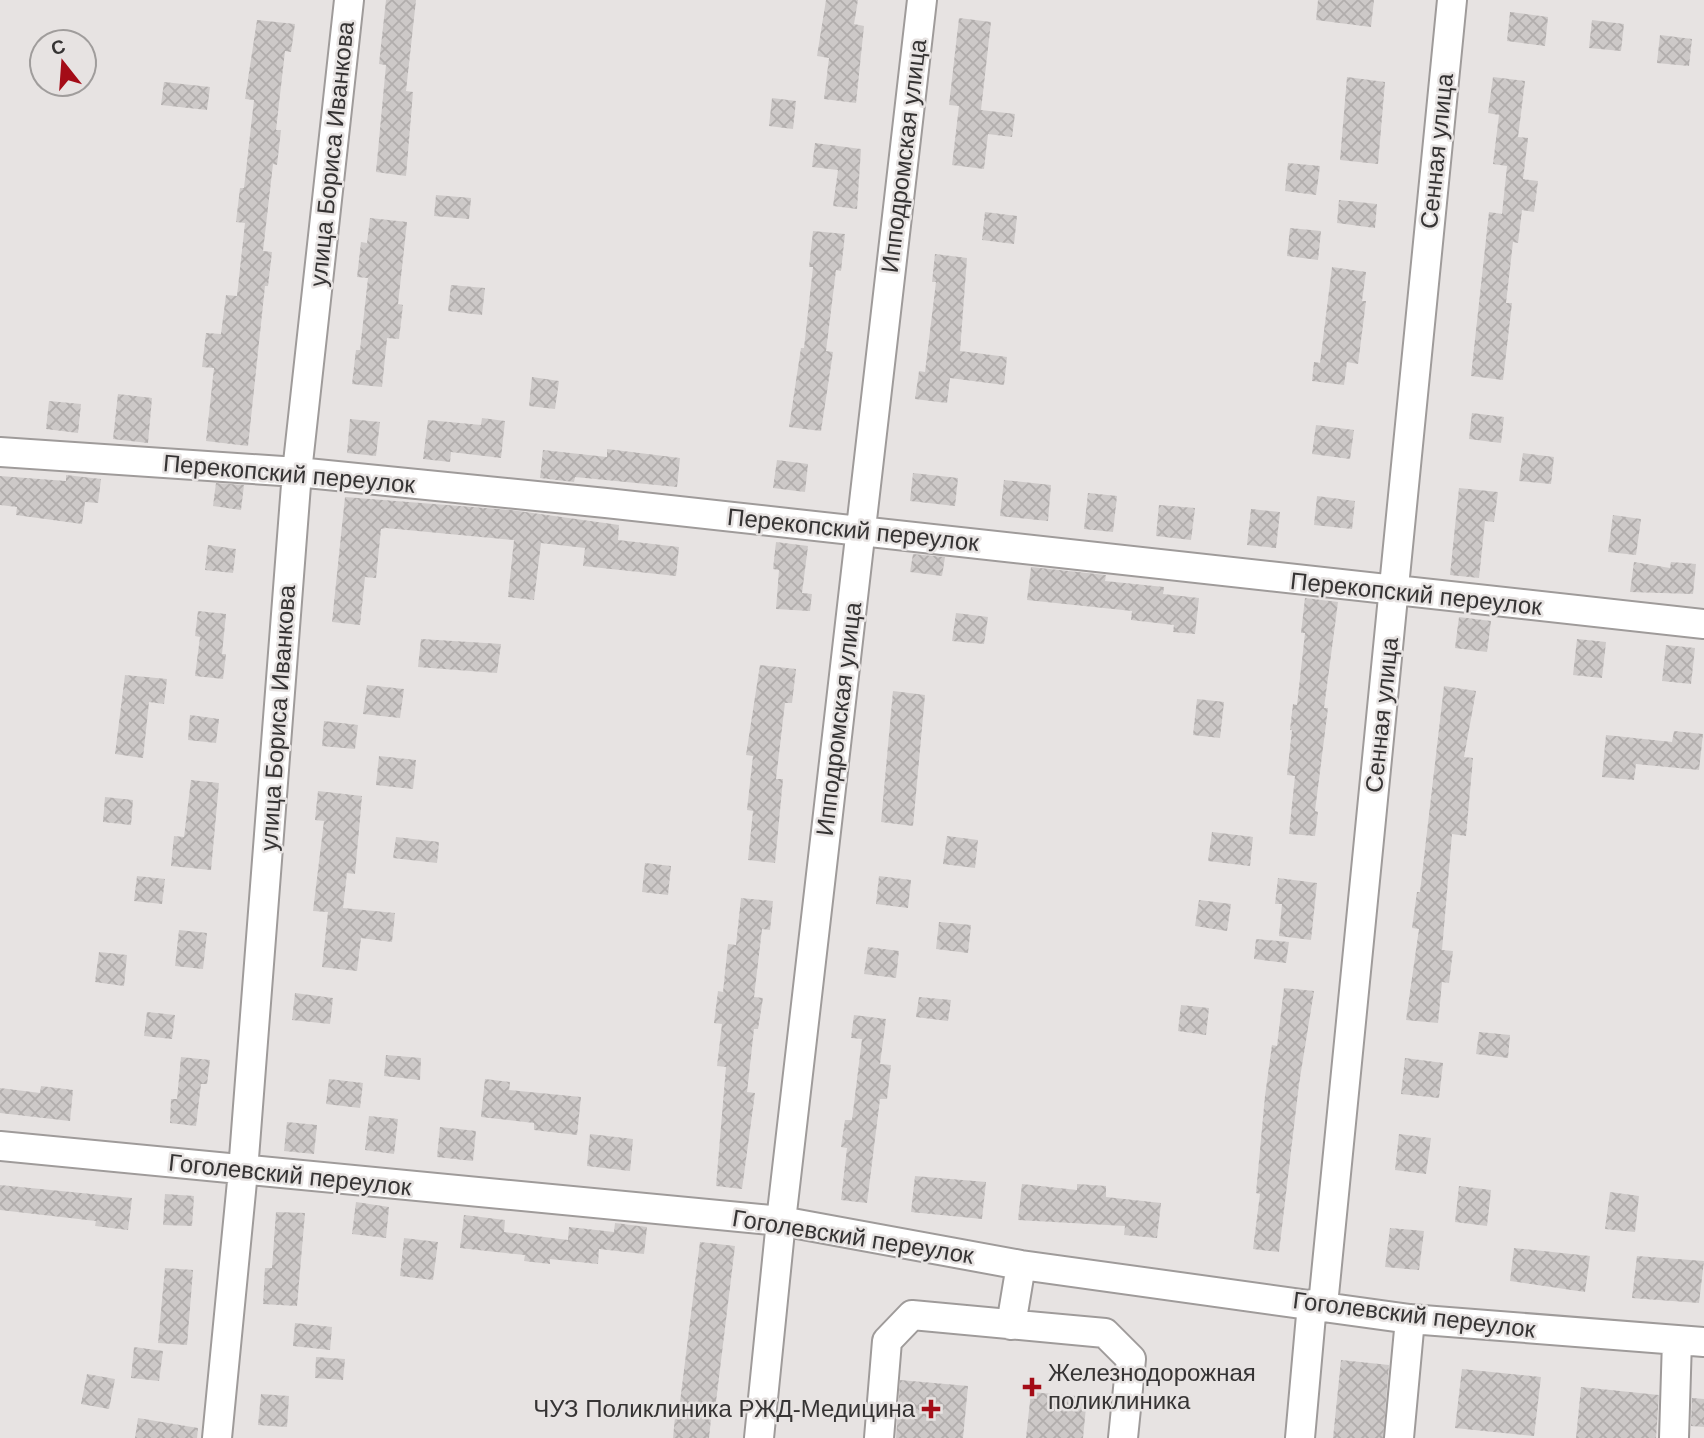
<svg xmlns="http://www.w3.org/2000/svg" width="1704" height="1438" font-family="Arial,sans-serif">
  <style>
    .building { fill: url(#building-cross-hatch) }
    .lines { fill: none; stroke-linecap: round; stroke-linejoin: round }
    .minor-casing { stroke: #9f9b9a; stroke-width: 32 }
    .minor { stroke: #fff; stroke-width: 28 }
    .poi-dot { fill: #a40c17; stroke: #e7e3e2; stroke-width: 2.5 }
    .labels { text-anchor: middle; stroke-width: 5; stroke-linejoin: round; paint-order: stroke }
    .street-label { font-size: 24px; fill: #363434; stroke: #e7e3e2 }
    .poi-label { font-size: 24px; fill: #363434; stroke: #e7e3e2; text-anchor: start }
  </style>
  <defs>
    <pattern id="building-cross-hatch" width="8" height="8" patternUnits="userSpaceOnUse" patternTransform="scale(1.75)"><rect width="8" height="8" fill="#cdc9c8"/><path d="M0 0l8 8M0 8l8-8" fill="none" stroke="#b1adac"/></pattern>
  </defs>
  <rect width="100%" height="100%" fill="#e7e3e2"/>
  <path class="building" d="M 386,0 L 416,0 L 406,91 L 413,92 L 406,176 L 376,172 L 386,65 L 379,64 Z
    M 826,0 L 858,0 L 854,24 L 864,26 L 856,103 L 824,99 L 829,58 L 817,56 Z
    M 1318,0 L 1374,0 L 1371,27 L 1316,20 Z
    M 1510,12 L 1548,17 L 1545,46 L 1507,41 Z
    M 959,18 L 991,22 L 981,110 L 1015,114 L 1012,137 L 988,134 L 984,169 L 952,165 L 959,106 L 949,105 Z
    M 257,20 L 295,24 L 291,52 L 285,51 L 276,130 L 281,130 L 277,165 L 273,164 L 263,251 L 272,252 L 268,286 L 265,286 L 248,446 L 206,441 L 214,368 L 202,367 L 206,333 L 221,334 L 226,295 L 237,296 L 245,223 L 236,222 L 240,188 L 244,188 L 254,100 L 245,99 Z
    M 1592,20 L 1624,24 L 1621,51 L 1589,48 Z
    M 1660,35 L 1692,39 L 1689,66 L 1657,63 Z
    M 1347,77 L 1385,82 L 1378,164 L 1340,160 Z
    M 1493,77 L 1525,81 L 1518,137 L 1528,138 L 1523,179 L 1538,181 L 1534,212 L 1522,210 L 1518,243 L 1513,242 L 1506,303 L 1512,303 L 1503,380 L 1471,376 L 1489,212 L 1502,214 L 1507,166 L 1493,164 L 1499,115 L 1488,113 Z
    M 164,82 L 210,87 L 207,110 L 161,105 Z
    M 772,98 L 796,101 L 793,129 L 769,126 Z
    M 815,143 L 861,149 L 857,209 L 833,206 L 838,170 L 812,167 Z
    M 1288,163 L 1320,166 L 1316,195 L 1285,191 Z
    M 436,195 L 471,198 L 469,219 L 434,216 Z
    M 1339,200 L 1377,204 L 1375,228 L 1337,223 Z
    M 985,212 L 1017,216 L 1014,244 L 982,240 Z
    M 370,218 L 407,222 L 398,304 L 403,305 L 399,339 L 387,338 L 382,387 L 352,384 L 356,350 L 360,350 L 368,278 L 357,277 L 361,242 L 367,243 Z
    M 1290,228 L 1321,231 L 1318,260 L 1287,256 Z
    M 813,231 L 845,234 L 841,271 L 836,270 L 826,351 L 833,352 L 821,431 L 789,427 L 801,348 L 804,348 L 813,267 L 809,267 Z
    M 935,254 L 967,258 L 960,351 L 1007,357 L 1004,385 L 950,378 L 947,403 L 915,399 L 919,371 L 925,372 L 936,282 L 932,282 Z
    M 1332,267 L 1366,272 L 1362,301 L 1366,301 L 1358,364 L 1347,362 L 1344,385 L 1312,381 L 1314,362 L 1320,363 Z
    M 451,285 L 485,288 L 482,315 L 448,311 Z
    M 532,377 L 559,381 L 555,409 L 529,406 Z
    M 118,394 L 152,398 L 148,443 L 113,439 Z
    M 49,401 L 81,404 L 78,433 L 46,429 Z
    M 1472,413 L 1504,417 L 1501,443 L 1469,439 Z
    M 482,418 L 505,421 L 501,458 L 451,452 L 450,462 L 423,459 L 428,420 L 481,425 Z
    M 350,419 L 380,422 L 376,456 L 347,453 Z
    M 1316,425 L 1354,430 L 1350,459 L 1312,454 Z
    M 607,449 L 680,458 L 677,487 L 575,477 L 574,482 L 540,478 L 543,450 L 607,457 Z
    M 1523,453 L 1554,457 L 1551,484 L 1519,481 Z
    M 777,460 L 808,464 L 805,492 L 773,488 Z
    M 913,473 L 958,478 L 955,506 L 910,501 Z
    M 66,475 L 101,479 L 98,503 L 85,502 L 82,524 L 16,515 L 17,507 L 0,505 L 0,476 L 66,481 Z
    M 1004,480 L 1051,485 L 1048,521 L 1000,516 Z
    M 216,483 L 244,485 L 241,510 L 213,506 Z
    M 1459,488 L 1498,492 L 1494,522 L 1485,521 L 1479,578 L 1450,575 Z
    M 1088,493 L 1117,496 L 1113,532 L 1084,529 Z
    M 1317,496 L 1355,501 L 1352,529 L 1314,525 Z
    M 345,497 L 511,510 L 619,525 L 618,540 L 679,547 L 676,576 L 583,566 L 585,548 L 541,543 L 534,600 L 508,597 L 514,540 L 386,528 L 381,529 L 376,578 L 365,577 L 360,625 L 332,622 Z
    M 1159,505 L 1195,508 L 1191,540 L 1156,536 Z
    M 1251,509 L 1280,512 L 1276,548 L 1247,545 Z
    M 1613,515 L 1641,519 L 1636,555 L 1608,552 Z
    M 776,542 L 808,546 L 802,593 L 812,594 L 810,611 L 776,609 L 779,570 L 773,569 Z
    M 208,545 L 236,549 L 233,573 L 205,570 Z
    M 913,554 L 945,557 L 942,576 L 910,572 Z
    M 1634,562 L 1670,568 L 1671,562 L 1696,564 L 1693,594 L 1630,592 Z
    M 1031,567 L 1106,575 L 1105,581 L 1164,587 L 1163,594 L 1199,598 L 1195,634 L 1173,632 L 1174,625 L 1131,620 L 1132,611 L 1027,600 Z
    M 1305,598 L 1338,602 L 1324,708 L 1328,708 L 1315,811 L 1318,812 L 1315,836 L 1289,834 L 1295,776 L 1287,775 L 1292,730 L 1290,730 L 1293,704 L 1297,705 L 1305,633 L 1301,633 Z
    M 198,611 L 226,614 L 222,654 L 226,654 L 223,679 L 195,676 L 200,637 L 195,636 Z
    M 956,613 L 988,617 L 984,644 L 952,641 Z
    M 1459,617 L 1491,621 L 1487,652 L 1455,648 Z
    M 421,639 L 501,644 L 497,673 L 418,667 Z
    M 1577,639 L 1606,642 L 1602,678 L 1573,675 Z
    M 1666,645 L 1695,648 L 1691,684 L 1662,681 Z
    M 760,665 L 796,669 L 792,703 L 785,703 L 776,779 L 783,779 L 775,863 L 748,860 L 753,811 L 747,810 L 753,756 L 746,755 Z
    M 125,675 L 167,679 L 164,704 L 149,702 L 143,758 L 115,754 Z
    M 367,685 L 404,689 L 400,718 L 363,714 Z
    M 1444,686 L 1476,691 L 1464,757 L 1473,758 L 1466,836 L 1452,834 L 1442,950 L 1453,951 L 1449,983 L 1442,982 L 1438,1023 L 1406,1020 L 1419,929 L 1412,928 L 1417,892 L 1420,892 Z
    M 893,691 L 925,695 L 913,826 L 881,822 Z
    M 1197,699 L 1224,702 L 1220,738 L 1193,735 Z
    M 190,715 L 219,719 L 216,743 L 188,740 Z
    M 324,721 L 358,725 L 355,749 L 322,746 Z
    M 1674,731 L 1703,734 L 1699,770 L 1636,764 L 1634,780 L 1602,777 L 1606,735 L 1672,742 Z
    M 379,756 L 416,760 L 413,789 L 376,785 Z
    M 191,780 L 219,783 L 211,870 L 171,866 L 174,836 L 184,837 Z
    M 318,791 L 362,796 L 355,874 L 347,873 L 343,908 L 395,913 L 392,942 L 361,938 L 357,971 L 322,967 L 328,912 L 313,911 L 324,821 L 315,820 Z
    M 105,797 L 133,800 L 131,825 L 103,822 Z
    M 1212,832 L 1253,837 L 1250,866 L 1208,861 Z
    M 947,836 L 978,840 L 975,868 L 943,864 Z
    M 396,837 L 439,842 L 437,863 L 393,858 Z
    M 645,863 L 671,866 L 668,895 L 642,892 Z
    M 137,876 L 165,879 L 162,904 L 134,901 Z
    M 879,876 L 911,880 L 908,908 L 876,904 Z
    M 1278,878 L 1317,883 L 1311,940 L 1279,936 L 1282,904 L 1275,904 Z
    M 741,898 L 773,901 L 770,930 L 762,929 L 754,997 L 763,998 L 758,1029 L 754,1029 L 747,1092 L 755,1093 L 742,1189 L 716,1186 L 726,1067 L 717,1066 L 722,1024 L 714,1023 L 718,991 L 723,992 L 728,944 L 736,945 Z
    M 1199,900 L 1231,904 L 1227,931 L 1195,926 Z
    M 939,922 L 971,925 L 968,953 L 936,949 Z
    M 179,930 L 207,933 L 203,969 L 175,966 Z
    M 1256,939 L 1289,942 L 1286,963 L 1254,959 Z
    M 868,947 L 899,951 L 896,978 L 864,974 Z
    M 99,952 L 127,955 L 124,986 L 95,982 Z
    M 1284,988 L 1314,991 L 1299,1084 L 1279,1252 L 1253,1249 L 1260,1194 L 1256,1193 L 1265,1096 L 1272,1045 L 1277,1046 Z
    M 295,993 L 333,998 L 330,1024 L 292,1020 Z
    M 919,997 L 951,1000 L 948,1021 L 916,1017 Z
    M 1181,1005 L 1209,1008 L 1206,1035 L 1178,1031 Z
    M 147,1012 L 175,1015 L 172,1039 L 144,1036 Z
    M 854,1015 L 886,1019 L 880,1064 L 891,1065 L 887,1099 L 880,1099 L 867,1203 L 841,1200 L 847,1148 L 841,1147 L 845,1120 L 852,1120 L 862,1039 L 851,1038 Z
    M 1479,1032 L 1510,1035 L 1508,1058 L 1476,1054 Z
    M 386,1055 L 421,1058 L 420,1080 L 384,1076 Z
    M 181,1057 L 210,1060 L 207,1084 L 201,1084 L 196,1126 L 170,1123 L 171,1099 L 177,1099 Z
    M 1405,1058 L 1443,1063 L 1439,1098 L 1401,1094 Z
    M 329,1079 L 363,1083 L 360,1108 L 326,1104 Z
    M 485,1079 L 510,1082 L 509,1090 L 581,1097 L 577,1135 L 534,1130 L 534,1123 L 481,1117 Z
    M 41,1086 L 73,1090 L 70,1121 L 0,1113 L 0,1088 L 40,1093 Z
    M 369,1116 L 398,1119 L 394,1154 L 365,1150 Z
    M 287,1122 L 317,1125 L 314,1154 L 284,1151 Z
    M 440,1127 L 476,1131 L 473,1161 L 437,1157 Z
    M 590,1134 L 633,1139 L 630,1171 L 587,1166 Z
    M 1399,1134 L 1431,1138 L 1426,1174 L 1395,1170 Z
    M 915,1176 L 986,1182 L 982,1219 L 911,1212 Z
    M 1022,1184 L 1077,1190 L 1077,1184 L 1106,1186 L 1106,1197 L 1161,1203 L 1157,1238 L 1124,1235 L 1125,1226 L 1018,1220 Z
    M 0,1185 L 132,1198 L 128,1230 L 95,1226 L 96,1221 L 0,1210 Z
    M 1459,1186 L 1491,1190 L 1487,1226 L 1455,1222 Z
    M 1610,1192 L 1639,1196 L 1635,1232 L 1605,1229 Z
    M 165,1194 L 194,1196 L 192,1226 L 163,1225 Z
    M 356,1202 L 389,1207 L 386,1238 L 352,1234 Z
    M 276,1212 L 305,1213 L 297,1306 L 263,1304 L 265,1268 L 272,1268 Z
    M 464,1215 L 505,1220 L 504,1232 L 568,1240 L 569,1227 L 614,1232 L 615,1223 L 647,1227 L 644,1254 L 599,1249 L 598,1264 L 550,1259 L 550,1264 L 524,1261 L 525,1255 L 460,1248 Z
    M 1390,1228 L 1424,1231 L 1419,1270 L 1385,1267 Z
    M 404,1238 L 438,1242 L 433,1280 L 400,1276 Z
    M 700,1242 L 735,1246 L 715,1410 L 712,1409 L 709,1438 L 673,1438 L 675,1417 L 678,1418 Z
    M 1514,1248 L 1590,1256 L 1585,1292 L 1510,1281 Z
    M 1637,1256 L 1704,1261 L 1699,1303 L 1632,1298 Z
    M 165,1268 L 193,1270 L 187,1345 L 158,1343 Z
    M 295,1323 L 332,1327 L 330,1350 L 293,1346 Z
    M 134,1347 L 163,1351 L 159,1381 L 131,1378 Z
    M 316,1357 L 345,1359 L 343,1380 L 315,1378 Z
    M 1341,1360 L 1389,1365 L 1383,1438 L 1333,1438 Z
    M 1462,1369 L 1541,1377 L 1534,1436 L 1455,1428 Z
    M 87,1374 L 115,1379 L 109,1409 L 81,1404 Z
    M 900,1380 L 968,1386 L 963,1438 L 896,1438 Z
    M 1581,1387 L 1659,1395 L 1656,1438 L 1576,1438 Z
    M 1031,1392 L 1087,1397 L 1083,1438 L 1026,1438 Z
    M 261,1394 L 289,1396 L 287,1427 L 258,1425 Z
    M 1692,1398 L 1704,1399 L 1704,1427 L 1691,1426 Z
    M 138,1418 L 198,1428 L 197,1438 L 135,1438 Z"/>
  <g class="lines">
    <g class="minor-casing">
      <path id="minor" d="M 0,452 L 297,472 L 606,503 L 1704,624
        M 0,1146 L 781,1221 L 1021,1265 L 1410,1319 L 1704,1342
        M 1323,1305 L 1452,0
        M 1011,1325 L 1021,1265
        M 217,1438 L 243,1171 L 297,472 L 349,0
        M 759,1438 L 781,1221 L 922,0
        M 879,1438 L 887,1341 L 912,1315 L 1105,1333 L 1131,1359 L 1123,1438
        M 1300,1438 L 1312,1304
        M 1399,1438 L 1410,1319
        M 1674,1438 L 1677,1340"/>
    </g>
    <use href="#minor" class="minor"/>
  </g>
  <g class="poi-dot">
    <path d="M1028.5 1376.5h7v7h7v7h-7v7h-7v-7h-7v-7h7z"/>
    <path d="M927.5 1398.5h7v7h7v7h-7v7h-7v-7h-7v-7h7z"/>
  </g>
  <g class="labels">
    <g class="street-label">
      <text transform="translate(1437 151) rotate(-84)" y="8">Сенная улица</text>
      <text transform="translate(332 154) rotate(-84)" y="8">улица Бориса Иванкова</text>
      <text transform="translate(904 156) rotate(-83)" y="8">Ипподромская улица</text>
      <text transform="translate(289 474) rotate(5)" y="8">Перекопский переулок</text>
      <text transform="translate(853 530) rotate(6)" y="8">Перекопский переулок</text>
      <text transform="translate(1416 594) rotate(6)" y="8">Перекопский переулок</text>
      <text transform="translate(1382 715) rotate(-84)" y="8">Сенная улица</text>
      <text transform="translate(278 718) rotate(-86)" y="8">улица Бориса Иванкова</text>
      <text transform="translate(839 719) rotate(-83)" y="8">Ипподромская улица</text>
      <text transform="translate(290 1175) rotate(6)" y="8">Гоголевский переулок</text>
      <text transform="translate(853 1237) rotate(9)" y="8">Гоголевский переулок</text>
      <text transform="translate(1414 1315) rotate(7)" y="8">Гоголевский переулок</text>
    </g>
    <g class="poi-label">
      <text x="1048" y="1381">Железнодорожная<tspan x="1048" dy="28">поликлиника</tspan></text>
      <text x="915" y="1417" text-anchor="end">ЧУЗ Поликлиника РЖД-Медицина</text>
    </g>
  </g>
  <g transform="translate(63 63) rotate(343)"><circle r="33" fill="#e7e3e2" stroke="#a09d9c" stroke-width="2"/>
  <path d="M0-5L12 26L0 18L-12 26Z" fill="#a40c17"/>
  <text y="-10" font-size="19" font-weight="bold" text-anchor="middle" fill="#363434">С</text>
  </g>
</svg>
